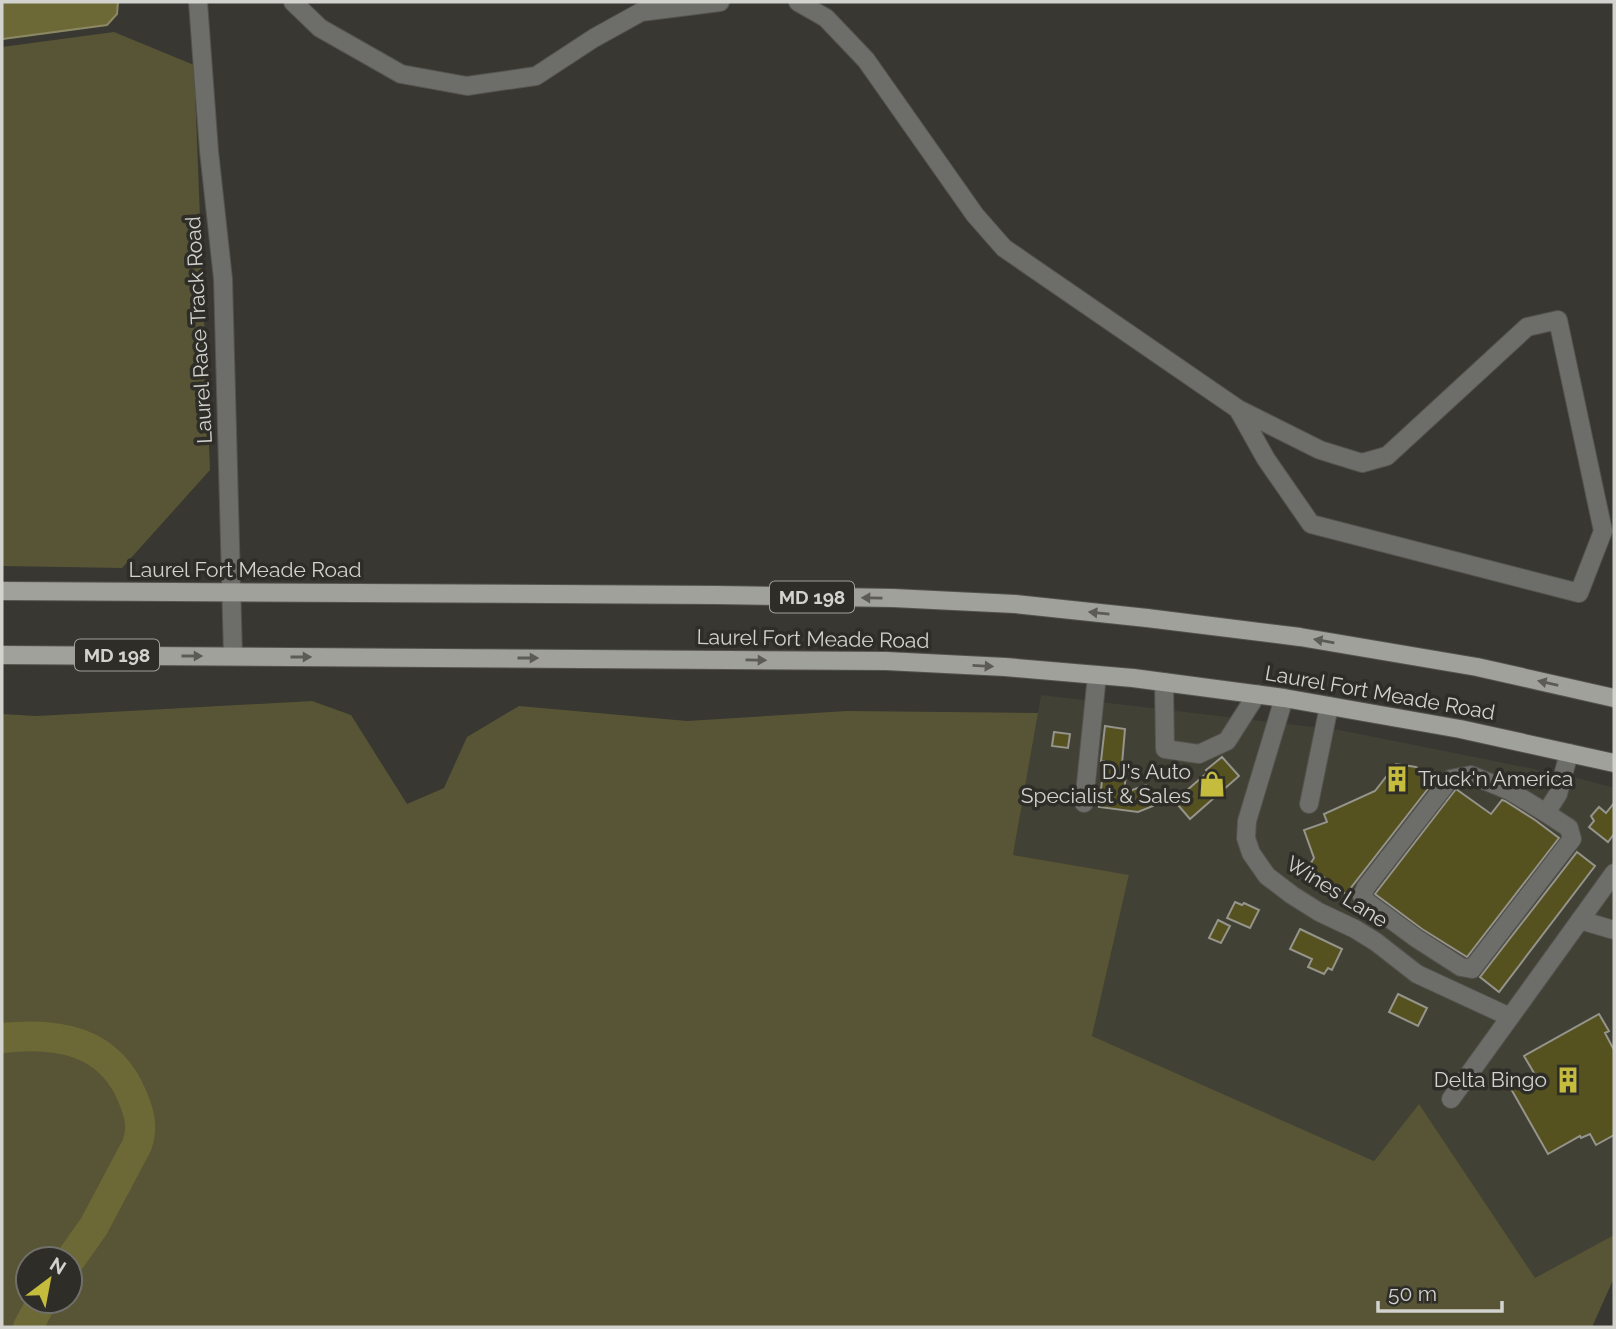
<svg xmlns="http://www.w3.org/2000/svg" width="1616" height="1329" font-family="Raleway,sans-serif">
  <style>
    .built { fill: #424135 }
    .green { fill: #575535; fill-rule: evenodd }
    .water { fill: #6d6937; stroke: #8b8864; stroke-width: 2 }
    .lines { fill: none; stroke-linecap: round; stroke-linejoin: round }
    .river { stroke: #6d6937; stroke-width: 30 }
    .building { fill: #55521f; stroke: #95948d; stroke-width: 2 }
    .minor-casing { stroke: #54534d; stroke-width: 20 }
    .major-casing { stroke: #54534d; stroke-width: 20 }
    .minor { stroke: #6d6d6a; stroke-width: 18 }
    .major { stroke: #a1a19b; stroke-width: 18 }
    .oneway { fill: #5c5b56 }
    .labels { text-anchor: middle; stroke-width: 7; stroke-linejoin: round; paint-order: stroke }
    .shield { fill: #2e2d28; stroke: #a1a09c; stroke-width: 2 }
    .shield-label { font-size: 19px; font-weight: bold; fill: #d2d2ce }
    .street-label { font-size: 21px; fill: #d2d2ce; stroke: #2e2d28 }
    .poi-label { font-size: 21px; fill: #d2d2ce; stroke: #2e2d28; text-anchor: end }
  </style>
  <rect width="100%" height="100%" fill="#383731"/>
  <path class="built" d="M 1041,695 L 1339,730 L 1574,777 L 1614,788 L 1614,1235 L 1535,1279 L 1419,1104 L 1374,1161 L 1092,1036 L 1129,876 L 1013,855 Z"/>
  <path class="green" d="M 114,32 L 194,65 L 210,470 L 122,568 L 2,566 L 2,47 Z
    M 312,701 L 351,715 L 407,804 L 444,788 L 467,737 L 519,706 L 687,721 L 847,711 L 1038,713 L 1013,855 L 1129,875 L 1092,1036 L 1374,1161 L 1419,1104 L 1535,1278 L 1614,1235 L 1614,1278 L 1592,1327 L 2,1327 L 2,714 L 37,716 ZM 28,1259 L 70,1259 L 70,1301 L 28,1301 Z"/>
  <path class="water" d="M 2,2 L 118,2 L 117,14 L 107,25 L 2,39 Z"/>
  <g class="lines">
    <path class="river" d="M 2,1038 C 58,1032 110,1040 133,1098 C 140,1115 143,1128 137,1145 L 94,1226 L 70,1260
      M 28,1327 L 42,1301"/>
  </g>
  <path class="building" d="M 1105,726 L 1125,729 L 1122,764 L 1127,765 L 1124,793 L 1146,785 L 1153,806 L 1138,812 L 1099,807 L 1103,772 L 1104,761 L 1101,761 Z
    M 1054,732 L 1070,734 L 1068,748 L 1052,746 Z
    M 1222,757 L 1239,776 L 1190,819 L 1178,805 L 1188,796 L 1185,792 L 1208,772 L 1206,770 Z
    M 1396,764 L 1416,767 L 1434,781 L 1346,894 L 1309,866 L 1314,858 L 1304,830 L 1327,822 L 1324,814 L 1375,791 Z
    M 1456,789 L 1491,814 L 1502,800 L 1505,801 L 1535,820 L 1559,838 L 1467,957 L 1422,929 L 1375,894 Z
    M 1614,803 L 1614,834 L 1608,842 L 1589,827 L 1594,821 L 1591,816 L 1599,807 L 1606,813 Z
    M 1577,852 L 1595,866 L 1499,992 L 1480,977 Z
    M 1235,902 L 1242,905 L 1244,903 L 1259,910 L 1250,928 L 1227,918 Z
    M 1218,920 L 1230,926 L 1221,943 L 1209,938 Z
    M 1300,929 L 1342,949 L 1332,970 L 1328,968 L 1324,974 L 1308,967 L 1312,959 L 1290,949 Z
    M 1398,994 L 1427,1008 L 1418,1026 L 1389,1012 Z
    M 1599,1014 L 1609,1031 L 1605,1033 L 1614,1050 L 1614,1135 L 1596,1145 L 1590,1134 L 1581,1138 L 1580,1136 L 1548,1154 L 1510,1087 L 1534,1073 L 1524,1056 Z"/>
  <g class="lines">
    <g class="minor-casing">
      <path id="minor" d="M 198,2 L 209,151 L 223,279 L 233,656
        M 293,2 L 320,28 L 401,74 L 467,86 L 536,76 L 594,38 L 641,12 L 720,2
        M 798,2 L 826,18 L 866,60 L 975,215 L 1004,248 L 1238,409 L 1320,450 L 1362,463 L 1387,456 L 1527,327 L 1558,320 L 1603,531 L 1579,593 L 1311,524 L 1266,459 L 1238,409
        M 1164,682 L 1165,749 L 1199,754 L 1227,741 L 1257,694
        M 1284,698 L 1247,821 L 1246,838 L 1251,853 L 1267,876 L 1292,895 L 1319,912 L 1355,929 L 1376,942 L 1417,974 L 1510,1017
        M 1084,803 L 1097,675
        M 1309,804 L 1329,706
        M 1546,813 L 1569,828 L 1572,839 L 1472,969 L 1461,967 L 1416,938 L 1367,902 L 1362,896 L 1366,887 L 1450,779 L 1471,775 L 1510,791 L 1546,813 L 1558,794 L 1569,753
        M 1580,920 L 1614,930
        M 1451,1099 L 1614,873"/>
    </g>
    <g class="major-casing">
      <path id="major" d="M 2,591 L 716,595 L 893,598 L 1015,604 L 1147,618 L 1300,637 L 1477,667 L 1614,698
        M 2,655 L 886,661 L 1005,667 L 1133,678 L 1284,698 L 1460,729 L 1614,763"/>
    </g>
    <use href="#minor" class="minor"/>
    <use href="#major" class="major"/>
  </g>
  <defs><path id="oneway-solid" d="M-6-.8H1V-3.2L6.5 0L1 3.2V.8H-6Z" transform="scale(1.75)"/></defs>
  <g class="oneway">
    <use href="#oneway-solid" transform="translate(872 598) rotate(-179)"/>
    <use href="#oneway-solid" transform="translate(1099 613) rotate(-174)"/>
    <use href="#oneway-solid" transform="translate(1324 641) rotate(-170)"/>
    <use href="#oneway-solid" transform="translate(192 656)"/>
    <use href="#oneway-solid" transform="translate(301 657)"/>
    <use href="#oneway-solid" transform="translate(528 658)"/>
    <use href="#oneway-solid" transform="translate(756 660) rotate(1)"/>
    <use href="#oneway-solid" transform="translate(983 666) rotate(3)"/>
    <use href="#oneway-solid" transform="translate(1548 683) rotate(-167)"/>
  </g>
  <defs>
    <g id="building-bare" transform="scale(2.1)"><path d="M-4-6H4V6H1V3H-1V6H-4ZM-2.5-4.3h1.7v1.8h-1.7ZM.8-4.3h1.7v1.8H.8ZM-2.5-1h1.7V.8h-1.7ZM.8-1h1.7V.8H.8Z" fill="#c5bc3d" stroke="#2e2d28" stroke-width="2.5" paint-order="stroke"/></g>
    <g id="shop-bare" transform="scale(2.1)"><path d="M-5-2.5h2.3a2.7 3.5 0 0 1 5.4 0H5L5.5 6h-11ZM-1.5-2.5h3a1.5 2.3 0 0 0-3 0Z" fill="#c5bc3d" stroke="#2e2d28" stroke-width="2.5" paint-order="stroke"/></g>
  </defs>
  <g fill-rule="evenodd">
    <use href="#building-bare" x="1397" y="779"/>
    <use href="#shop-bare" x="1212" y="784"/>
    <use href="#building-bare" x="1568" y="1080"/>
  </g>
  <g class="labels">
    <g class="shield">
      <rect x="770" y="581.5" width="84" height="31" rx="5"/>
      <rect x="75" y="639.5" width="84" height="31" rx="5"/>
    </g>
    <g class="shield-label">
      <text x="812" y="604">MD 198</text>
      <text x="117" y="662">MD 198</text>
    </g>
    <g class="street-label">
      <text transform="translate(199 330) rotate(-93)" y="7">Laurel Race Track Road</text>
      <text x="245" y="577">Laurel Fort Meade Road</text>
      <text transform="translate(813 639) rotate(1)" y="7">Laurel Fort Meade Road</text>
      <text transform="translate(1380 693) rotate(10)" y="7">Laurel Fort Meade Road</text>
      <text transform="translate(1337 892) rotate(32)" y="7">Wines Lane</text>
    </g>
    <g class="poi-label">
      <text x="1191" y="779">DJ's Auto<tspan x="1191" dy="24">Specialist &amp; Sales</tspan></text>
      <text x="1418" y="786" text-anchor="start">Truck'n America</text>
      <text x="1547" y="1087">Delta Bingo</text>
    </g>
  </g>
  <rect width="1616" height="1329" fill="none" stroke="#d2d2ce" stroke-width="7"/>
  <g transform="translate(49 1280) rotate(32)"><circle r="33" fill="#2e2d28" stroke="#706f6a" stroke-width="2"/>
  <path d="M0-5L12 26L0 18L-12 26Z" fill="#c5bc3d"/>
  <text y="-10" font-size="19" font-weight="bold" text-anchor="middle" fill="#d2d2ce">N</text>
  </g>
  <path d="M1378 1301v10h124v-10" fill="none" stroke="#d2d2ce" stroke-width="3.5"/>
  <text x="1388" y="1301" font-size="21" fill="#d2d2ce" stroke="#2e2d28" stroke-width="5" paint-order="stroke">50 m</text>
</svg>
